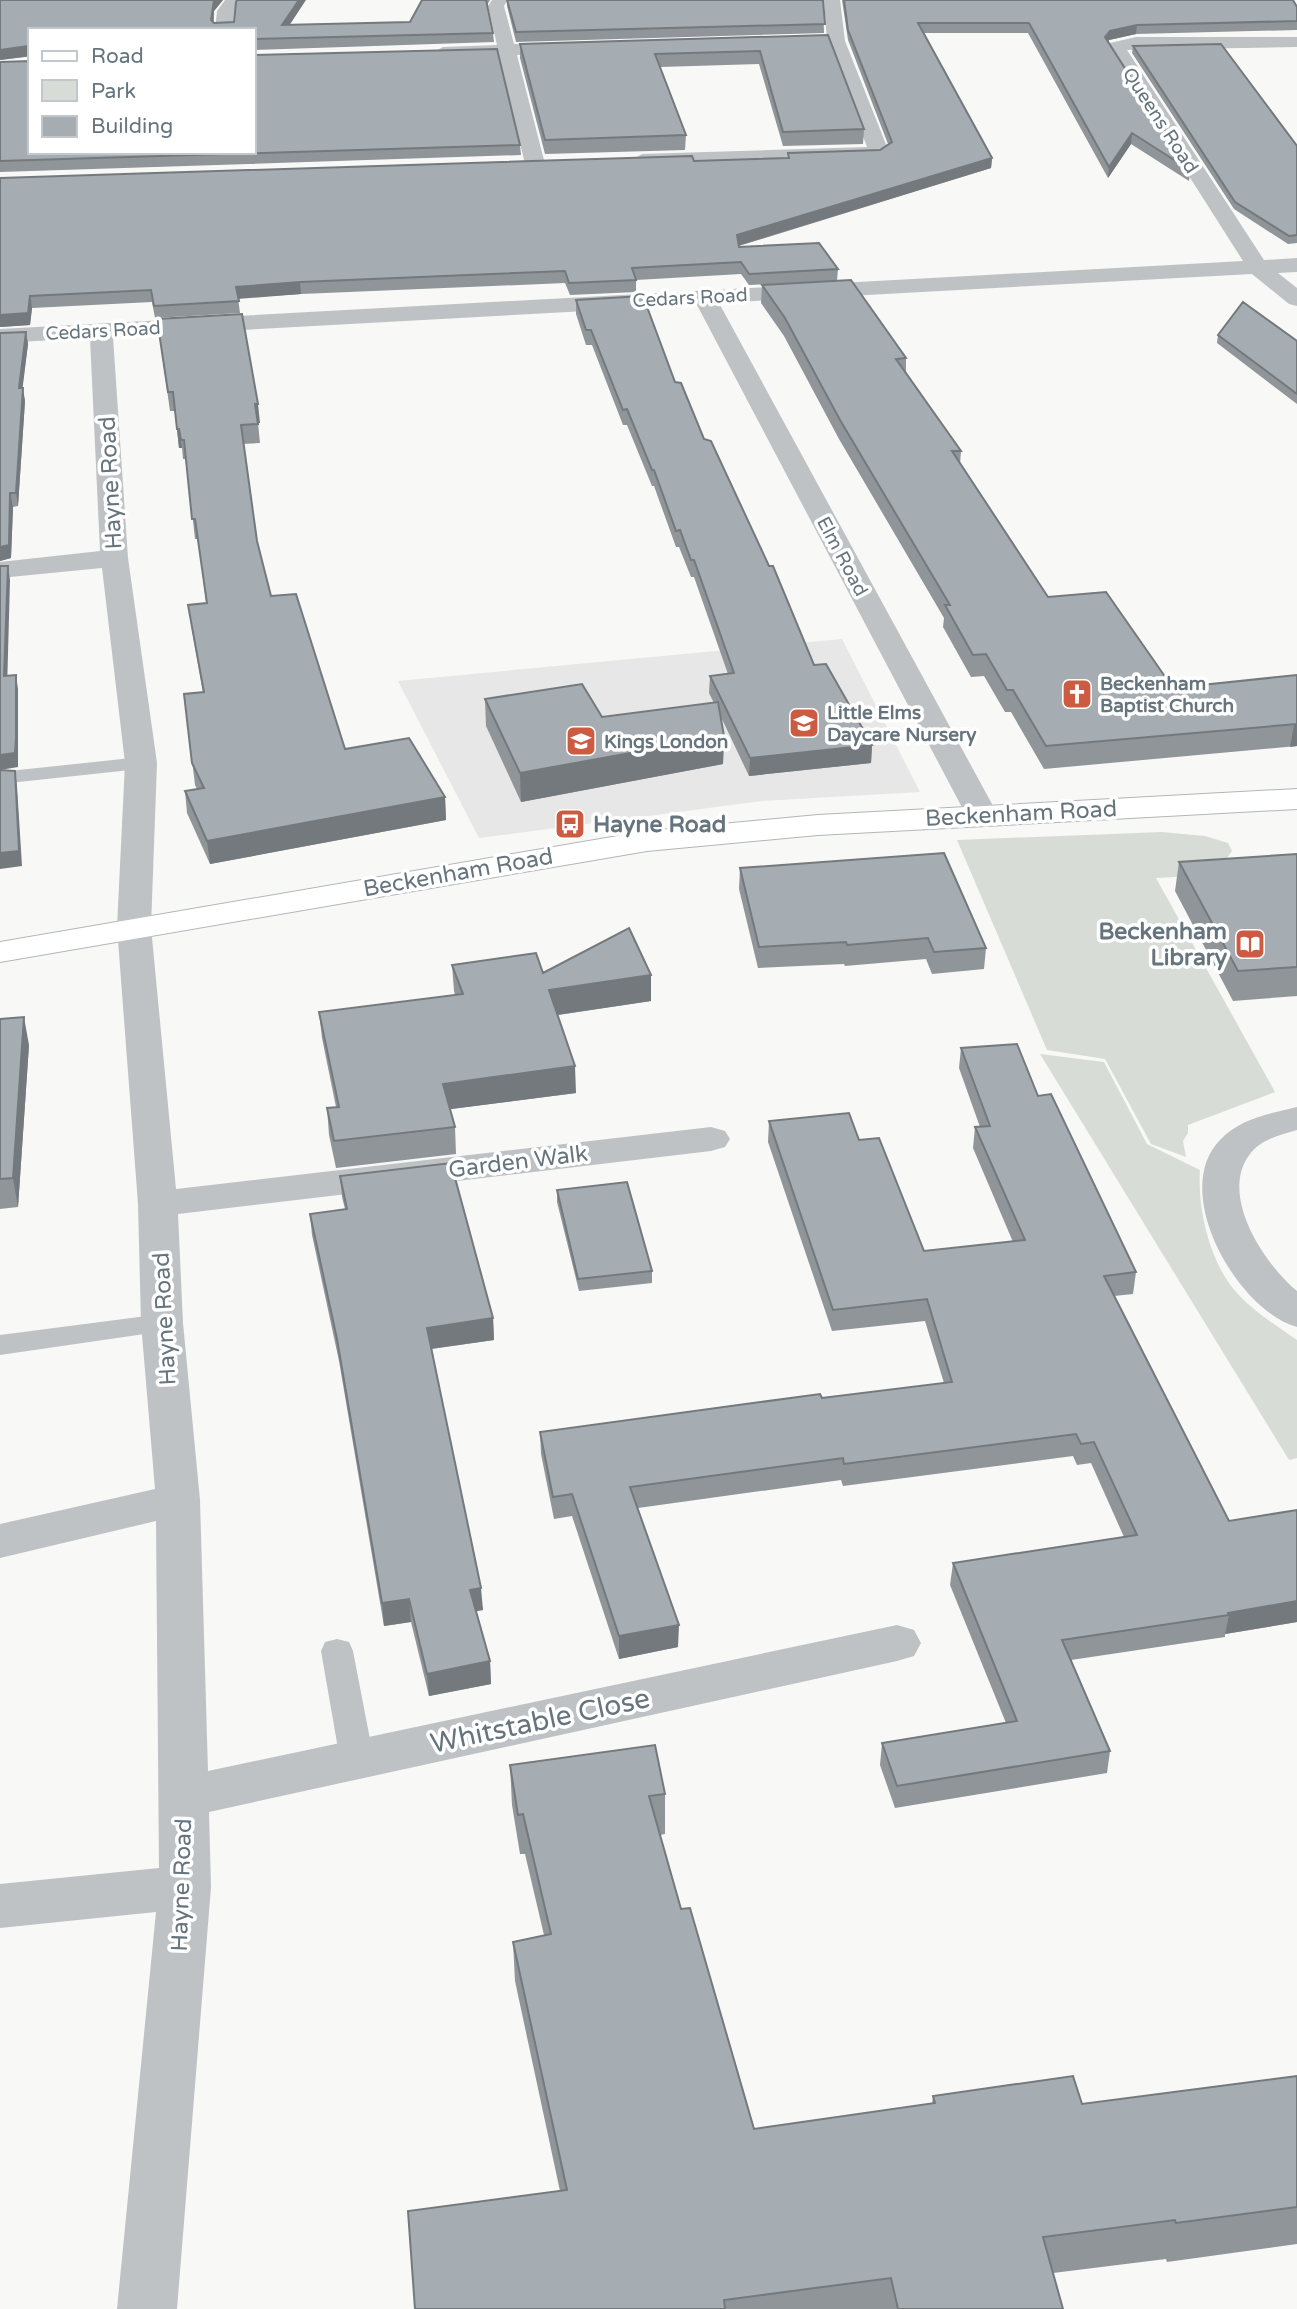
<svg xmlns="http://www.w3.org/2000/svg" width="1297" height="2309" font-family="'Varela Round',sans-serif">
  <style>
    .built { fill: #e6e7e6 }
    .green { fill: #d8dcd6 }
    .lines { fill: none; stroke-linecap: round; stroke-linejoin: round }
    .primary-casing { stroke: #b2b6b9; stroke-width: 2 }
    .lane { fill: #bec2c5; fill-rule: evenodd }
    .street { fill: #bec2c5; fill-rule: evenodd }
    .primary { fill: #fff; fill-rule: evenodd }
    .wall { fill: #8f9599 }
    .shaded-wall { fill: #74797d }
    .building { fill: #a6adb2; stroke: #74797d; stroke-width: 2 }
    .labels { text-anchor: middle; stroke-width: 7; stroke-linejoin: round; paint-order: stroke }
    .far-street-label { font-size: 19px; fill: #66747d; stroke: #fff }
    .far-poi-label { font-size: 19px; font-weight: bold; fill: #66747d; stroke: #fff; text-anchor: start }
    .street-label { font-size: 23px; fill: #66747d; stroke: #fff }
    .poi-label { font-size: 23px; font-weight: bold; fill: #66747d; stroke: #fff; text-anchor: start }
    .near-street-label { font-size: 28px; fill: #66747d; stroke: #fff }
  </style>
  <rect width="100%" height="100%" fill="#f8f8f6"/>
  <path class="built" d="M 842,639 L 920,792 L 762,801 L 479,838 L 398,681 Z"/>
  <path class="green" d="M 1162,832 L 1205,836 L 1228,843 L 1232,851 L 1215,875 L 1156,878 L 1275,1092 L 1188,1125 L 1188,1133 L 1183,1141 L 1186,1157 L 1151,1144 L 1105,1059 L 1047,1050 L 957,840 Z
    M 1040,1054 L 1104,1062 L 1147,1144 L 1200,1170 C 1197,1208 1210,1264 1237,1293 C 1253,1311 1277,1326 1297,1340 L 1297,1458 L 1289,1460 Z"/>
  <g class="lines">
    <g class="primary-casing">
      <path id="primary" d="M 1297,789 L 1297,809 L 818,835 L 647,851 L 0,962 L 0,942 L 647,831 L 818,815 Z"/>
    </g>
    <path class="lane" d="M 141,757 L 149,758 L 152,763 L 149,768 L 0,784 L 0,772 Z
      M 162,1314 L 172,1316 L 176,1323 L 172,1330 L 0,1355 L 0,1335 Z
      M 337,1639 L 349,1642 L 353,1651 L 374,1760 L 369,1770 L 357,1774 L 345,1770 L 340,1760 L 321,1651 L 325,1642 Z"/>
    <path class="street" d="M 225,0 L 242,0 L 234,11 L 233,30 L 215,30 L 217,11 Z
      M 492,0 L 508,0 L 504,6 L 514,44 L 572,43 L 581,48 L 572,53 L 517,55 L 545,164 L 542,168 L 528,168 L 525,164 L 499,56 L 443,57 L 434,52 L 443,47 L 497,45 L 488,6 Z
      M 824,0 L 840,0 L 845,41 L 889,152 L 886,156 L 635,164 L 632,160 L 642,154 L 867,147 L 827,41 Z
      M 1136,37 L 1297,37 L 1297,47 L 1127,50 L 1264,260 L 1297,258 L 1297,272 L 1278,273 L 1297,288 L 1297,306 L 1289,304 L 1252,274 L 719,303 L 998,815 L 993,822 L 982,825 L 971,822 L 966,815 L 697,305 L 113,337 L 128,558 L 157,763 L 151,927 L 176,1189 L 711,1127 L 725,1131 L 730,1139 L 725,1147 L 711,1151 L 178,1214 L 183,1323 L 200,1500 L 208,1771 L 897,1625 L 914,1630 L 921,1643 L 914,1656 L 897,1661 L 209,1812 L 211,1887 L 177,2309 L 117,2309 L 156,1912 L 0,1928 L 0,1884 L 159,1868 L 156,1521 L 0,1558 L 0,1524 L 155,1489 L 141,1323 L 138,1204 L 117,927 L 125,763 L 102,568 L 0,578 L 0,562 L 100,551 L 90,338 L 0,343 L 0,329 L 1243,261 L 1107,47 L 1110,43 Z
      M 1297,1107 L 1297,1130 C 1280,1135 1261,1139 1250,1154 C 1218,1195 1265,1265 1297,1291 L 1297,1327 C 1238,1311 1169,1192 1220,1140 C 1241,1118 1269,1114 1297,1107 Z"/>
    <use href="#primary" class="primary"/>
  </g>
  <path class="wall" d="M 0,0 L 223,0 L 214,11 L 214,23 L 289,25 L 410,22 L 422,0 L 490,0 L 487,5 L 493,33 L 494,42 L 254,50 L 254,30 L 0,60 Z
    M 507,0 L 823,0 L 824,33 L 516,42 L 507,6 Z
    M 842,0 L 1293,0 L 1297,7 L 1297,30 L 1136,34 L 1109,40 L 1108,42 L 1190,170 L 1189,181 L 1131,144 L 1108,178 L 1028,33 L 923,33 L 992,158 L 991,168 L 739,246 L 739,247 L 838,269 L 837,281 L 749,285 L 741,274 L 636,280 L 636,292 L 570,295 L 565,283 L 301,294 L 238,298 L 240,313 L 155,318 L 152,302 L 32,308 L 30,325 L 0,327 L 0,178 L 788,159 L 788,153 L 880,150 L 888,144 L 848,40 Z
    M 828,35 L 864,129 L 863,144 L 783,146 L 759,64 L 660,67 L 686,135 L 685,150 L 545,154 L 520,58 L 520,44 Z
    M 1133,46 L 1297,146 L 1297,243 L 1288,244 L 1234,209 L 1132,53 Z
    M 0,62 L 520,145 L 521,155 L 0,172 Z
    M 762,285 L 906,358 L 906,372 L 961,451 L 960,464 L 1048,597 L 1173,688 L 1297,675 L 1297,746 L 1044,769 L 1011,712 L 1005,712 L 984,676 L 971,677 L 943,627 L 944,618 L 839,439 L 784,336 L 761,303 Z
    M 576,300 L 675,382 L 814,665 L 872,745 L 871,763 L 749,776 L 721,717 L 724,736 L 723,764 L 521,802 L 486,726 L 485,699 L 602,717 L 714,703 L 709,693 L 710,676 L 728,674 L 694,577 L 691,577 L 679,547 L 676,547 L 654,486 L 652,486 L 627,425 L 623,425 L 592,345 L 586,345 L 576,314 Z
    M 157,319 L 260,423 L 258,423 L 260,443 L 243,444 L 257,541 L 271,596 L 345,749 L 445,797 L 446,820 L 210,864 L 187,813 L 185,791 L 197,789 L 195,785 L 184,694 L 203,693 L 191,625 L 188,605 L 206,603 L 198,539 L 195,539 L 186,459 L 183,459 L 182,448 L 179,448 L 175,411 L 170,411 Z
    M 26,332 L 28,344 L 22,388 L 25,401 L 18,506 L 13,507 L 11,558 L 0,561 Z
    M 1218,335 L 1297,341 L 1297,404 L 1217,343 Z
    M 1297,854 L 1297,996 L 1233,1001 L 1175,891 L 1179,862 Z
    M 740,868 L 986,948 L 984,969 L 932,974 L 926,959 L 845,966 L 844,964 L 758,968 L 739,889 Z
    M 452,965 L 543,973 L 651,975 L 651,1001 L 558,1015 L 576,1093 L 450,1109 L 455,1127 L 456,1154 L 336,1168 L 329,1135 L 327,1108 L 336,1107 L 322,1038 L 319,1012 L 455,995 L 454,991 Z
    M 0,1019 L 29,1045 L 18,1207 L 0,1209 Z
    M 961,1048 L 1038,1096 L 1136,1272 L 1133,1294 L 1114,1296 L 1229,1521 L 1297,1510 L 1297,1622 L 1225,1634 L 1225,1637 L 1071,1660 L 1110,1751 L 1107,1773 L 895,1808 L 880,1765 L 882,1743 L 1006,1723 L 950,1585 L 953,1563 L 1124,1537 L 1091,1463 L 1077,1465 L 1073,1456 L 843,1486 L 841,1480 L 638,1508 L 678,1647 L 619,1659 L 572,1516 L 554,1519 L 541,1454 L 540,1432 L 822,1398 L 944,1383 L 925,1321 L 832,1331 L 768,1142 L 769,1121 L 859,1140 L 924,1251 L 1013,1242 L 973,1148 L 975,1127 L 980,1127 L 959,1068 Z
    M 340,1176 L 493,1318 L 494,1340 L 432,1349 L 483,1610 L 476,1611 L 490,1661 L 491,1684 L 429,1696 L 411,1622 L 384,1626 L 339,1361 L 312,1235 L 310,1214 L 345,1209 L 342,1197 Z
    M 557,1190 L 652,1271 L 652,1283 L 579,1291 L 557,1202 Z
    M 510,1765 L 665,1794 L 665,1834 L 660,1835 L 681,1909 L 754,2129 L 932,2104 L 933,2096 L 1082,2104 L 1297,2076 L 1297,2244 L 1167,2262 L 1166,2259 L 1053,2273 L 1063,2309 L 415,2309 L 560,2191 L 515,1981 L 513,1942 L 544,1935 L 525,1854 L 520,1854 L 512,1805 Z"/>
  <path class="shaded-wall" d="M 214,0 L 223,0 L 214,11 L 212,30 L 211,20 Z
    M 299,0 L 306,0 L 283,35 L 282,25 Z
    M 1137,25 L 1136,34 L 1109,40 L 1104,47 L 1105,37 L 1110,31 Z
    M 29,46 L 30,56 L 0,60 L 0,50 Z
    M 1132,133 L 1131,144 L 1108,178 L 1109,167 Z
    M 992,158 L 991,168 L 737,246 L 737,235 Z
    M 300,282 L 301,294 L 237,299 L 236,287 Z
    M 30,296 L 32,308 L 30,325 L 0,327 L 0,315 Z
    M 26,332 L 28,344 L 21,401 L 19,388 Z
    M 23,388 L 25,401 L 18,506 L 16,493 Z
    M 255,404 L 258,404 L 260,423 L 257,423 Z
    M 177,429 L 179,429 L 182,448 L 179,448 Z
    M 10,493 L 13,507 L 11,558 L 0,561 L 0,547 Z
    M 8,566 L 10,580 L 7,690 L 4,676 Z
    M 16,675 L 18,689 L 18,767 L 0,770 L 0,755 Z
    M 1297,724 L 1297,746 L 1290,747 L 1294,725 Z
    M 724,736 L 723,764 L 521,802 L 520,773 Z
    M 872,745 L 871,763 L 749,776 L 750,758 Z
    M 15,771 L 17,786 L 22,866 L 0,869 L 0,853 Z
    M 445,797 L 446,820 L 210,864 L 207,841 Z
    M 651,975 L 651,1001 L 550,1016 L 549,990 Z
    M 24,1017 L 29,1045 L 18,1207 L 13,1178 Z
    M 575,1066 L 576,1093 L 444,1110 L 443,1084 Z
    M 493,1318 L 494,1340 L 429,1349 L 427,1328 Z
    M 481,1588 L 483,1610 L 472,1612 L 470,1590 Z
    M 409,1599 L 411,1622 L 384,1626 L 382,1603 Z
    M 1297,1601 L 1297,1622 L 1225,1634 L 1229,1615 L 1228,1613 Z
    M 679,1625 L 678,1647 L 619,1659 L 619,1636 Z
    M 490,1661 L 491,1684 L 429,1696 L 427,1674 Z"/>
  <path class="building" d="M 0,0 L 214,0 L 211,20 L 214,23 L 234,22 L 236,2 L 237,0 L 299,0 L 282,25 L 410,22 L 422,0 L 486,0 L 493,33 L 254,39 L 254,30 L 30,30 L 30,55 L 29,46 L 0,50 Z
    M 507,0 L 823,0 L 825,24 L 516,32 Z
    M 844,0 L 1293,0 L 1297,7 L 1297,21 L 1137,25 L 1110,31 L 1105,37 L 1190,170 L 1132,133 L 1109,167 L 1029,23 L 918,23 L 992,158 L 737,235 L 739,247 L 819,243 L 838,269 L 749,274 L 741,262 L 632,268 L 636,280 L 569,283 L 565,271 L 300,282 L 236,287 L 239,301 L 154,306 L 151,290 L 30,296 L 28,313 L 0,315 L 0,178 L 692,156 L 694,161 L 789,158 L 788,153 L 880,150 L 892,142 L 848,30 Z
    M 828,35 L 864,129 L 783,132 L 760,51 L 655,54 L 686,135 L 545,140 L 520,44 Z
    M 1221,44 L 1297,146 L 1297,235 L 1289,236 L 1235,202 L 1133,46 Z
    M 497,49 L 520,145 L 0,161 L 0,62 L 30,61 L 30,152 L 254,152 L 254,55 Z
    M 851,280 L 906,358 L 896,359 L 961,451 L 952,451 L 1048,597 L 1106,592 L 1173,688 L 1297,675 L 1297,724 L 1046,746 L 1013,690 L 1007,690 L 986,654 L 973,655 L 945,605 L 950,605 L 840,420 L 785,318 L 762,285 Z
    M 643,296 L 675,382 L 681,383 L 704,439 L 711,441 L 769,566 L 773,566 L 814,665 L 826,664 L 872,745 L 750,758 L 710,676 L 734,673 L 694,560 L 691,560 L 680,530 L 676,531 L 654,470 L 652,470 L 627,409 L 623,410 L 591,330 L 586,330 L 576,300 Z
    M 1243,302 L 1297,341 L 1297,394 L 1218,335 Z
    M 242,314 L 258,404 L 255,404 L 258,424 L 241,425 L 257,541 L 271,596 L 296,594 L 345,749 L 409,738 L 445,797 L 207,841 L 185,791 L 204,788 L 192,763 L 184,694 L 204,692 L 188,605 L 207,603 L 195,519 L 192,519 L 184,440 L 181,440 L 179,429 L 177,429 L 173,392 L 168,392 L 157,319 Z
    M 26,332 L 19,388 L 23,388 L 16,493 L 10,493 L 9,545 L 0,547 L 0,333 Z
    M 0,566 L 8,566 L 4,676 L 16,675 L 16,738 L 15,753 L 0,755 Z
    M 582,684 L 602,717 L 718,702 L 724,736 L 520,773 L 485,699 Z
    M 0,770 L 15,771 L 19,851 L 0,853 Z
    M 944,853 L 986,948 L 934,952 L 928,938 L 847,945 L 846,942 L 759,947 L 740,868 Z
    M 1297,854 L 1297,967 L 1238,971 L 1179,862 Z
    M 629,928 L 651,975 L 549,990 L 575,1066 L 443,1084 L 455,1127 L 334,1141 L 327,1108 L 339,1107 L 319,1012 L 463,994 L 452,965 L 536,953 L 543,973 Z
    M 24,1017 L 13,1178 L 0,1179 L 0,1019 Z
    M 1017,1044 L 1038,1096 L 1051,1094 L 1136,1272 L 1104,1276 L 1229,1521 L 1297,1510 L 1297,1601 L 1228,1613 L 1229,1615 L 1062,1640 L 1110,1751 L 897,1786 L 882,1743 L 1017,1721 L 953,1563 L 1137,1535 L 1094,1442 L 1081,1444 L 1076,1434 L 844,1464 L 843,1458 L 630,1487 L 679,1625 L 619,1636 L 572,1494 L 553,1497 L 540,1432 L 820,1394 L 822,1398 L 952,1382 L 927,1299 L 833,1310 L 769,1121 L 849,1113 L 859,1140 L 879,1138 L 924,1251 L 1025,1240 L 975,1127 L 990,1126 L 961,1048 Z
    M 451,1163 L 493,1318 L 427,1328 L 481,1588 L 470,1590 L 490,1661 L 427,1674 L 409,1599 L 382,1603 L 337,1339 L 310,1214 L 347,1209 L 340,1176 Z
    M 627,1182 L 652,1271 L 578,1279 L 557,1190 Z
    M 655,1745 L 665,1794 L 649,1796 L 681,1909 L 690,1908 L 754,2129 L 935,2103 L 933,2096 L 1073,2076 L 1082,2104 L 1297,2076 L 1297,2207 L 1176,2223 L 1175,2220 L 1043,2237 L 1063,2309 L 898,2309 L 891,2278 L 724,2300 L 725,2309 L 415,2309 L 408,2211 L 567,2190 L 513,1942 L 551,1934 L 523,1814 L 518,1815 L 510,1765 Z"/>
  <defs>
    <g id="church-square" transform="scale(1.575)"><rect x="-9" y="-9" width="18" height="18" rx="4" fill="#cd5b41" stroke="#fff"/><path d="M-1.2-6h2.4v3.5h3.3v2.4h-3.3V6h-2.4V-.1h-3.3v-2.4h3.3Z" fill="#fff"/></g>
    <g id="school-square" transform="scale(1.575)"><rect x="-9" y="-9" width="18" height="18" rx="4" fill="#cd5b41" stroke="#fff"/><path d="M0-5L7-2L0 1L-7-2ZM-4 1L0 2.5L4 1V4Q0 6-4 4Z" fill="#fff"/></g>
    <g id="bus-square" transform="scale(1.575)"><rect x="-9" y="-9" width="18" height="18" rx="4" fill="#cd5b41" stroke="#fff"/><path d="M-5-6H5V4H4V6H2V4H-2V6H-4V4H-5ZM-3.5-4V0h7V-4ZM-3.5 1.2v1.5H-2V1.2ZM2 1.2v1.5H3.5V1.2Z" fill="#fff"/></g>
    <g id="library-square" transform="scale(1.575)"><rect x="-9" y="-9" width="18" height="18" rx="4" fill="#cd5b41" stroke="#fff"/><path d="M-6-4Q-3-5.5-.7-3.5V5Q-3 3-6 4ZM6-4Q3-5.5 .7-3.5V5Q3 3 6 4Z" fill="#fff"/></g>
  </defs>
  <g fill-rule="evenodd">
    <use href="#church-square" x="1077" y="694"/>
    <use href="#school-square" x="804" y="723"/>
    <use href="#school-square" x="581" y="741"/>
    <use href="#bus-square" x="570" y="824"/>
    <use href="#library-square" x="1250" y="944"/>
  </g>
  <g class="labels">
    <g class="far-street-label">
      <text transform="translate(1161 120) rotate(57)" y="7">Queens Road</text>
      <text transform="translate(690 297) rotate(-3)" y="7">Cedars Road</text>
      <text transform="translate(103 330) rotate(-3)" y="7">Cedars Road</text>
      <text transform="translate(843 556) rotate(62)" y="7">Elm Road</text>
    </g>
    <g class="far-poi-label">
      <text x="1100" y="690">Beckenham<tspan x="1100" dy="22">Baptist Church</tspan></text>
      <text x="827" y="719">Little Elms<tspan x="827" dy="22">Daycare Nursery</tspan></text>
      <text x="604" y="748">Kings London</text>
    </g>
    <g class="street-label">
      <text transform="translate(110 483) rotate(-93)" y="8">Hayne Road</text>
      <text transform="translate(1021 813) rotate(-3)" y="8">Beckenham Road</text>
      <text transform="translate(458 872) rotate(-10)" y="8">Beckenham Road</text>
      <text transform="translate(518 1161) rotate(-7)" y="8">Garden Walk</text>
      <text transform="translate(164 1319) rotate(-93)" y="8">Hayne Road</text>
      <text transform="translate(181 1885) rotate(-88)" y="8">Hayne Road</text>
    </g>
    <g class="poi-label">
      <text x="593" y="832">Hayne Road</text>
      <text x="1227" y="939" text-anchor="end">Beckenham<tspan x="1227" dy="26">Library</tspan></text>
    </g>
    <g class="near-street-label">
      <text transform="translate(540 1720) rotate(-12)" y="10">Whitstable Close</text>
    </g>
  </g>
  <rect x="28" y="28" width="228" height="126" fill="#ffffff" stroke="#c2c7cb" stroke-width="2"/>
  <rect x="42" y="51" width="35" height="10" fill="#ffffff" stroke="#c2c7cb" stroke-width="2"/>
  <text x="91" y="63" font-size="21" fill="#66747d">Road</text>
  <rect x="42" y="80" width="35" height="21" fill="#d8dcd6" stroke="#c2c7cb" stroke-width="2"/>
  <text x="91" y="98" font-size="21" fill="#66747d">Park</text>
  <rect x="42" y="116" width="35" height="21" fill="#a6adb2" stroke="#c2c7cb" stroke-width="2"/>
  <text x="91" y="133" font-size="21" fill="#66747d">Building</text>
</svg>
